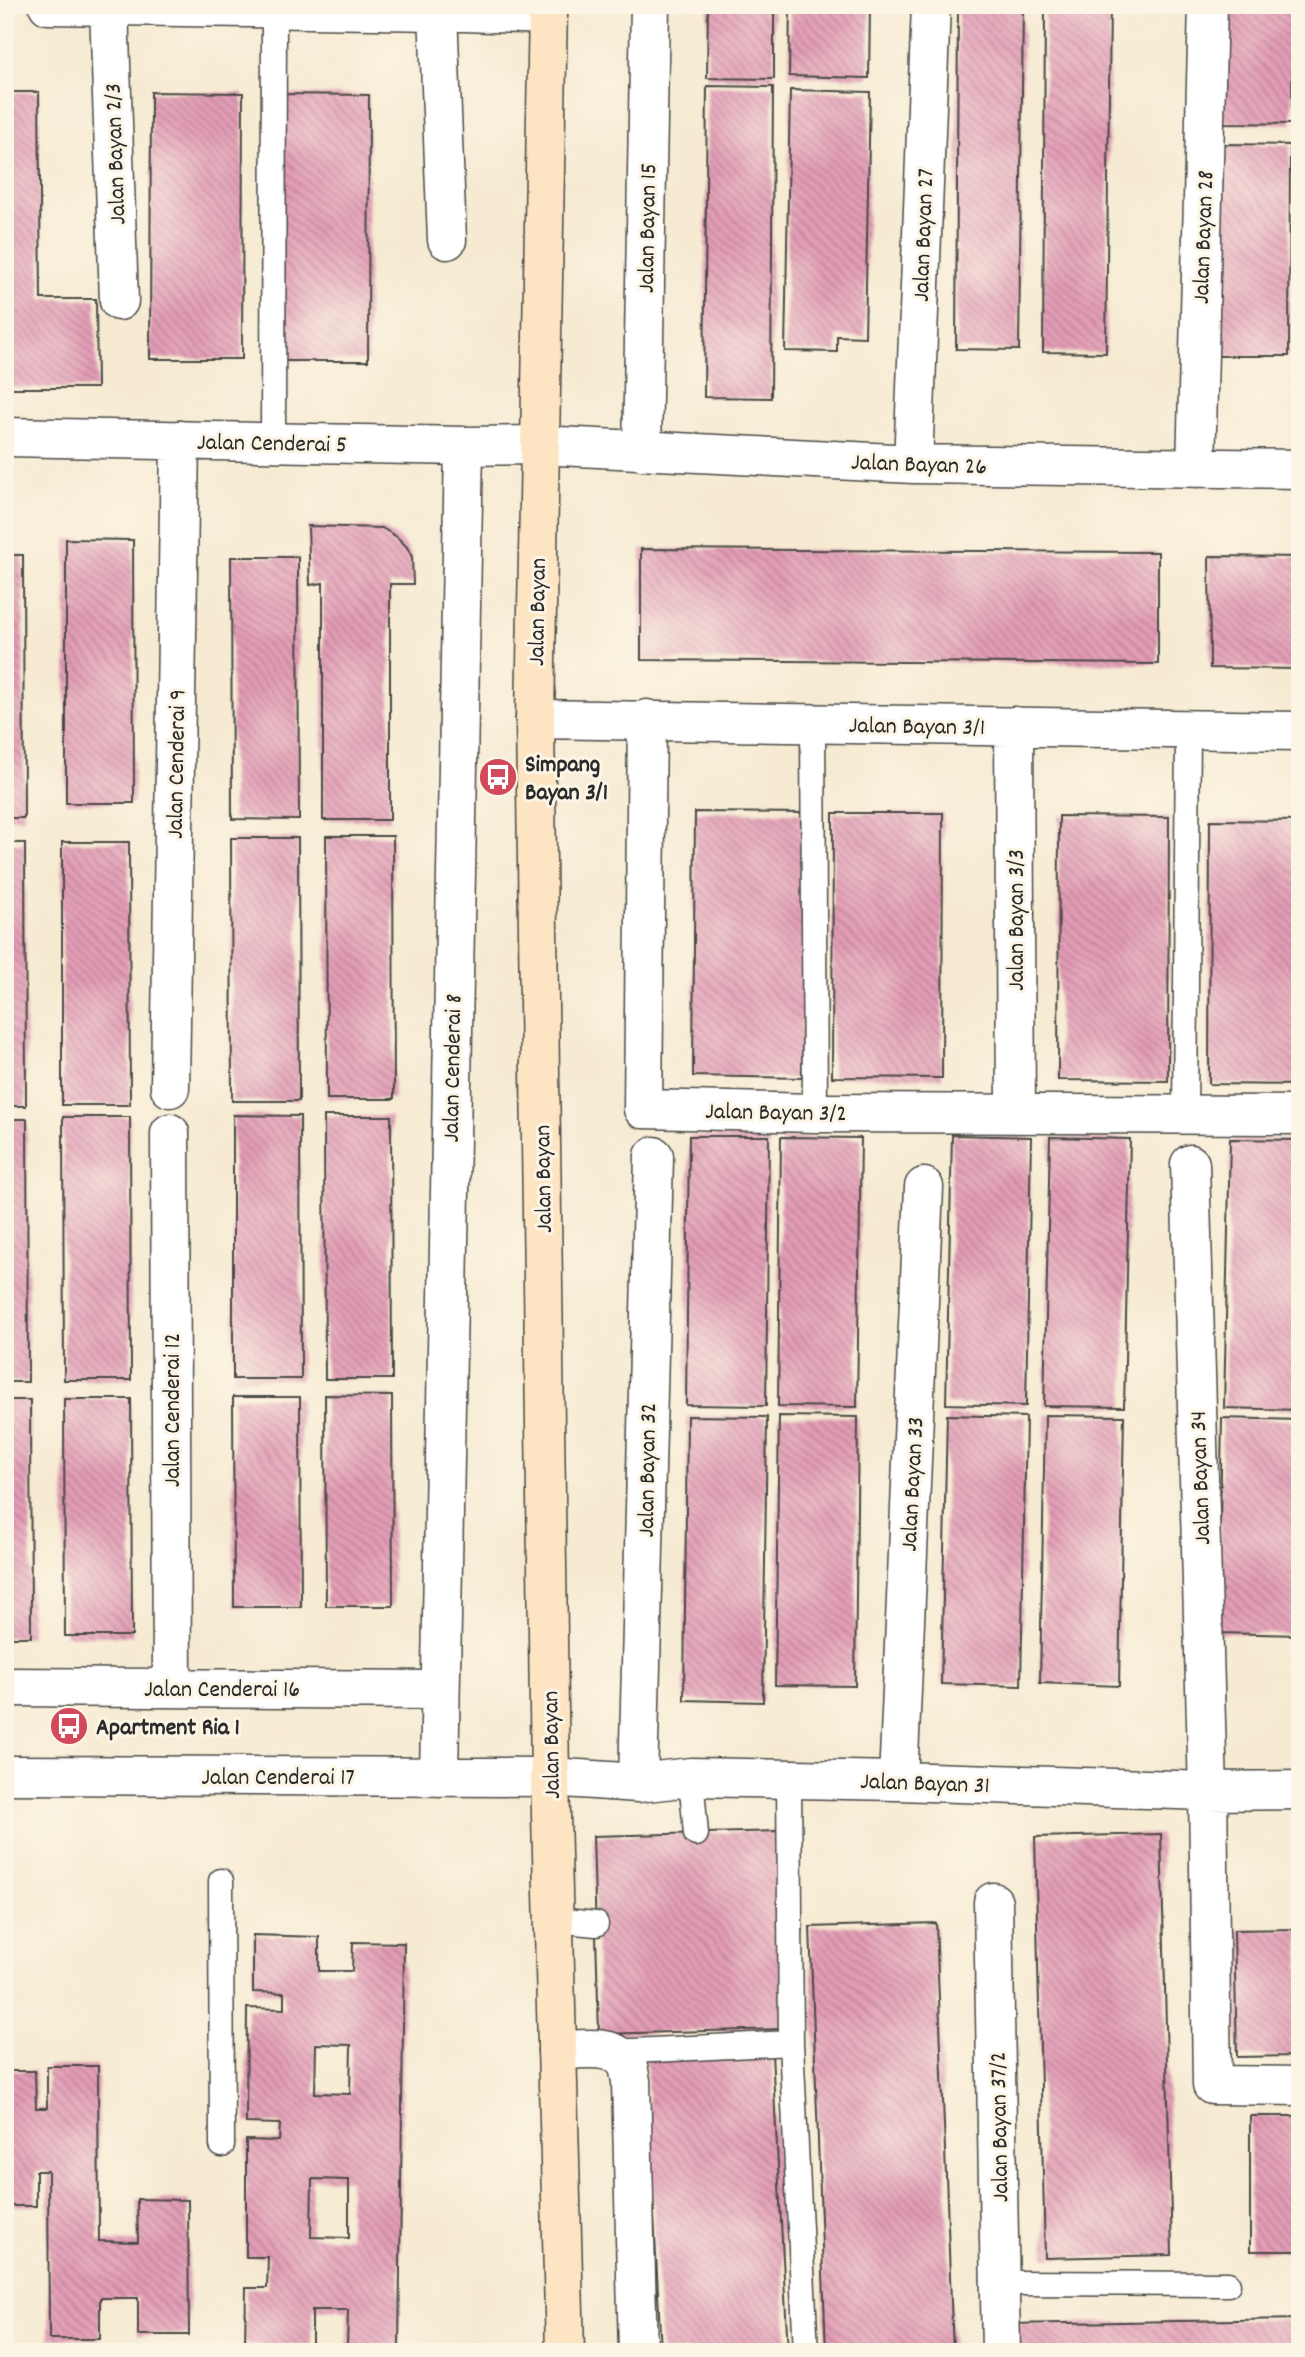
<svg xmlns="http://www.w3.org/2000/svg" width="1305" height="2357" font-family="Dekko,sans-serif">
  <style>
    .building { fill: url(#building-back-hatch); fill-rule: evenodd }
    .lines { fill: none; stroke-linecap: round; stroke-linejoin: round }
    .lane-casing { stroke: #494844; stroke-width: 27 }
    .street-casing { stroke: #494844; stroke-width: 41 }
    .secondary-casing { stroke: #494844; stroke-width: 41 }
    .lane { stroke: #fff; stroke-width: 24 }
    .street { stroke: #fff; stroke-width: 38 }
    .secondary { stroke: #fde5c4; stroke-width: 38 }
    .labels { text-anchor: middle; stroke-width: 6; stroke-linejoin: round; paint-order: stroke }
    .street-label { font-size: 24px; fill: #2b2b2b; stroke: #fcf5e5 }
    .poi-label { font-size: 24px; font-weight: bold; fill: #2b2b2b; stroke: #fcf5e5; text-anchor: start }
  </style>
  <defs>
    <pattern id="building-back-hatch" width="6" height="6" patternUnits="userSpaceOnUse" patternTransform="scale(1.75)"><rect width="6" height="6" fill="#e39db6"/><path d="M-1 5l2 2M0 0l6 6M5-1l2 2" fill="none" stroke="#b88094"/></pattern>
  </defs>
  <rect width="100%" height="100%" fill="#fcf5e5"/>
  <filter id="ink" filterUnits="userSpaceOnUse"><feTurbulence type="fractalNoise" baseFrequency=".0143" numOctaves="2"/><feDisplacementMap in="SourceGraphic" scale="14" xChannelSelector="R" yChannelSelector="G"/><feConvolveMatrix kernelMatrix="1 2 1 2 8 2 1 2 1" color-interpolation-filters="sRGB"/></filter>
  <filter id="wash" filterUnits="userSpaceOnUse"><feTurbulence type="fractalNoise" baseFrequency=".00686" numOctaves="4" result="noise"/><feDisplacementMap in="SourceGraphic" scale="28" xChannelSelector="R" yChannelSelector="G"/><feGaussianBlur stdDeviation="1.57" result="paint"/><feColorMatrix in="noise" values="0 0 0 0 0 0 0 0 0 0 0 0 0 0 0 0 0 1.4 0 .05"/><feComposite in="paint" operator="in"/></filter>
  <g filter="url(#wash)">
    <rect width="100%" height="100%" fill="#f6ead2"/>
    <g id="blocks">
      <path class="building" d="M 708,5 L 774,5 L 774,79 L 707,78 Z
        M 790,5 L 870,5 L 869,78 L 789,76 Z
        M 958,5 L 1023,5 L 1019,350 L 956,349 Z
        M 1045,5 L 1110,5 L 1106,353 L 1043,352 Z
        M 1223,5 L 1293,5 L 1292,124 L 1222,123 Z
        M 707,86 L 773,87 L 771,398 L 704,397 Z
        M 790,90 L 870,92 L 865,337 L 837,336 L 837,352 L 785,351 Z
        M 5,92 L 39,92 L 41,299 L 96,299 L 97,388 L 5,388 Z
        M 151,92 L 243,93 L 242,359 L 150,359 Z
        M 277,94 L 369,95 L 368,361 L 275,361 Z
        M 1220,144 L 1290,145 L 1289,356 L 1218,356 Z
        M 308,526 L 382,528 L 397,537 L 407,547 L 412,557 L 413,584 L 390,584 L 390,820 L 323,820 L 323,583 L 310,585 Z
        M 66,539 L 133,540 L 134,803 L 66,803 Z
        M 641,549 L 1158,552 L 1158,664 L 641,660 Z
        M 5,555 L 23,555 L 24,818 L 5,818 Z
        M 1209,556 L 1300,557 L 1300,669 L 1210,668 Z
        M 231,557 L 298,557 L 299,820 L 232,819 Z
        M 695,812 L 805,813 L 802,1078 L 693,1076 Z
        M 833,813 L 943,813 L 942,1078 L 832,1077 Z
        M 1059,816 L 1169,817 L 1168,1081 L 1058,1080 Z
        M 1210,820 L 1300,821 L 1300,1085 L 1209,1084 Z
        M 326,836 L 393,836 L 394,1099 L 327,1099 Z
        M 231,838 L 298,838 L 299,1101 L 232,1101 Z
        M 62,842 L 129,842 L 130,1105 L 62,1105 Z
        M 5,843 L 25,843 L 26,1106 L 5,1106 Z
        M 233,1115 L 300,1116 L 301,1379 L 233,1379 Z
        M 324,1116 L 391,1116 L 392,1379 L 325,1379 Z
        M 63,1117 L 130,1117 L 131,1380 L 64,1380 Z
        M 5,1119 L 27,1119 L 28,1382 L 5,1382 Z
        M 952,1135 L 1031,1137 L 1026,1406 L 946,1404 Z
        M 689,1136 L 769,1136 L 766,1406 L 686,1405 Z
        M 781,1137 L 861,1138 L 857,1407 L 778,1406 Z
        M 1050,1137 L 1130,1139 L 1124,1407 L 1044,1406 Z
        M 1230,1139 L 1300,1140 L 1300,1410 L 1224,1408 Z
        M 325,1395 L 392,1396 L 393,1606 L 326,1606 Z
        M 233,1397 L 300,1397 L 301,1607 L 234,1607 Z
        M 64,1399 L 131,1399 L 132,1636 L 65,1636 Z
        M 5,1400 L 30,1400 L 31,1637 L 5,1637 Z
        M 947,1415 L 1026,1417 L 1021,1686 L 941,1684 Z
        M 1045,1415 L 1124,1416 L 1119,1686 L 1040,1683 Z
        M 687,1416 L 767,1417 L 763,1702 L 684,1700 Z
        M 779,1416 L 858,1417 L 855,1686 L 775,1685 Z
        M 1222,1418 L 1300,1420 L 1298,1635 L 1218,1633 Z
        M 778,1831 L 784,2029 L 599,2034 L 593,1836 Z
        M 1161,1834 L 1172,2255 L 1045,2258 L 1035,1837 Z
        M 936,1923 L 953,2352 L 826,2352 L 810,1927 Z
        M 1300,1929 L 1300,2056 L 1237,2057 L 1234,1930 Z
        M 253,1935 L 319,1937 L 319,1971 L 352,1971 L 353,1942 L 404,1943 L 399,2350 L 347,2349 L 348,2310 L 312,2310 L 312,2346 L 245,2345 L 246,2288 L 267,2288 L 268,2257 L 246,2257 L 246,2140 L 279,2141 L 280,2124 L 246,2123 L 247,2008 L 284,2009 L 284,1993 L 253,1992 ZM 316,2044 L 351,2045 L 350,2094 L 315,2093 ZM 312,2179 L 349,2180 L 349,2238 L 311,2237 Z
        M 772,2054 L 788,2352 L 661,2352 L 646,2060 Z
        M 47,2066 L 98,2066 L 99,2241 L 138,2242 L 137,2199 L 188,2200 L 189,2335 L 138,2335 L 138,2298 L 100,2298 L 100,2339 L 49,2339 L 48,2171 L 36,2171 L 36,2206 L 5,2206 L 5,2071 L 35,2071 L 36,2108 L 47,2108 Z
        M 1250,2116 L 1300,2116 L 1300,2251 L 1250,2251 Z
        M 1300,2319 L 1300,2352 L 1009,2352 L 1008,2324 Z"/>
    </g>
  </g>
  <g filter="url(#ink)">
    <use href="#blocks" fill-opacity="0" stroke="#494844" stroke-width="2"/>
    <g class="lines">
      <g class="lane-casing">
        <path id="lane" d="M 273,442 L 274,8
          M 813,723 L 815,1113
          M 1185,1114 L 1188,729
          M 691,1777 L 696,1834
          M 789,1779 L 791,2043 L 806,2352
          M 221,1881 L 222,2145
          M 554,1920 L 596,1924
          M 613,2052 L 791,2043
          M 1001,2283 L 1228,2284"/>
      </g>
      <g class="street-casing">
        <path id="street" d="M 48,5 L 438,11 L 548,15
          M 109,6 L 119,301
          M 438,11 L 447,240
          M 5,437 L 464,446 L 539,445 L 913,464 L 1300,469
          M 642,451 L 650,5
          M 913,464 L 931,5
          M 1196,468 L 1208,5
          M 535,719 L 1300,731
          M 647,719 L 643,1109 L 815,1113 L 1300,1115
          M 1014,726 L 1016,1114
          M 170,1088 L 180,440
          M 170,1133 L 172,1688
          M 1190,1164 L 1208,1791 L 1212,2085 L 1300,2086
          M 5,1687 L 439,1690
          M 5,1775 L 550,1777 L 638,1783 L 691,1777 L 898,1781 L 1208,1791 L 1300,1790
          M 439,1777 L 464,446
          M 898,1781 L 924,1187
          M 638,1783 L 654,1156
          M 993,1902 L 1001,2352
          M 557,2051 C 577,2050 616,2042 627,2065 C 629,2069 630,2076 631,2081 L 638,2352"/>
      </g>
      <g class="secondary-casing">
        <path id="secondary" d="M 548,5 L 535,719 L 550,1777 L 565,2352"/>
      </g>
      <use href="#lane" class="lane"/>
      <use href="#street" class="street"/>
      <use href="#secondary" class="secondary"/>
    </g>
  </g>
  <defs>
    <g id="bus-disc" transform="scale(2.0125)"><circle r="9.5" fill="#d1495b" stroke="#fcf5e5"/><path d="M-5-6H5V4H4V6H2V4H-2V6H-4V4H-5ZM-3.5-4V0h7V-4ZM-3.5 1.2v1.5H-2V1.2ZM2 1.2v1.5H3.5V1.2Z" fill="#fff"/></g>
  </defs>
  <g fill-rule="evenodd">
    <use href="#bus-disc" x="498" y="777"/>
    <use href="#bus-disc" x="69" y="1726"/>
  </g>
  <g class="labels">
    <g class="street-label">
      <text transform="translate(114 154) rotate(-92)" y="8">Jalan Bayan 2/3</text>
      <text transform="translate(646 228) rotate(-89)" y="8">Jalan Bayan 15</text>
      <text transform="translate(922 235) rotate(-88)" y="8">Jalan Bayan 27</text>
      <text transform="translate(1202 237) rotate(-88)" y="8">Jalan Bayan 28</text>
      <text transform="translate(272 442) rotate(1)" y="8">Jalan Cenderai 5</text>
      <text transform="translate(919 463) rotate(2)" y="8">Jalan Bayan 26</text>
      <text transform="translate(536 612) rotate(-89)" y="8">Jalan Bayan</text>
      <text transform="translate(917 725) rotate(1)" y="8">Jalan Bayan 3/1</text>
      <text transform="translate(175 764) rotate(-89)" y="8">Jalan Cenderai 9</text>
      <text transform="translate(1015 920) rotate(-90)" y="8">Jalan Bayan 3/3</text>
      <text transform="translate(451 1068) rotate(-89)" y="8">Jalan Cenderai 8</text>
      <text transform="translate(776 1111) rotate(1)" y="8">Jalan Bayan 3/2</text>
      <text transform="translate(542 1179) rotate(-91)" y="8">Jalan Bayan</text>
      <text transform="translate(171 1410) rotate(-90)" y="8">Jalan Cenderai 12</text>
      <text transform="translate(646 1470) rotate(-89)" y="8">Jalan Bayan 32</text>
      <text transform="translate(1199 1478) rotate(-92)" y="8">Jalan Bayan 34</text>
      <text transform="translate(911 1484) rotate(-87)" y="8">Jalan Bayan 33</text>
      <text x="222" y="1696">Jalan Cenderai 16</text>
      <text transform="translate(550 1745) rotate(-91)" y="8">Jalan Bayan</text>
      <text x="278" y="1784">Jalan Cenderai 17</text>
      <text transform="translate(925 1782) rotate(2)" y="8">Jalan Bayan 31</text>
      <text transform="translate(998 2127) rotate(-91)" y="8">Jalan Bayan 37/2</text>
    </g>
    <g class="poi-label">
      <text x="525" y="771">Simpang<tspan x="525" dy="28">Bayan 3/1</tspan></text>
      <text x="96" y="1734">Apartment Ria 1</text>
    </g>
  </g>
  <rect width="1305" height="2357" fill="none" stroke="#fcf5e5" stroke-width="28"/>
</svg>
